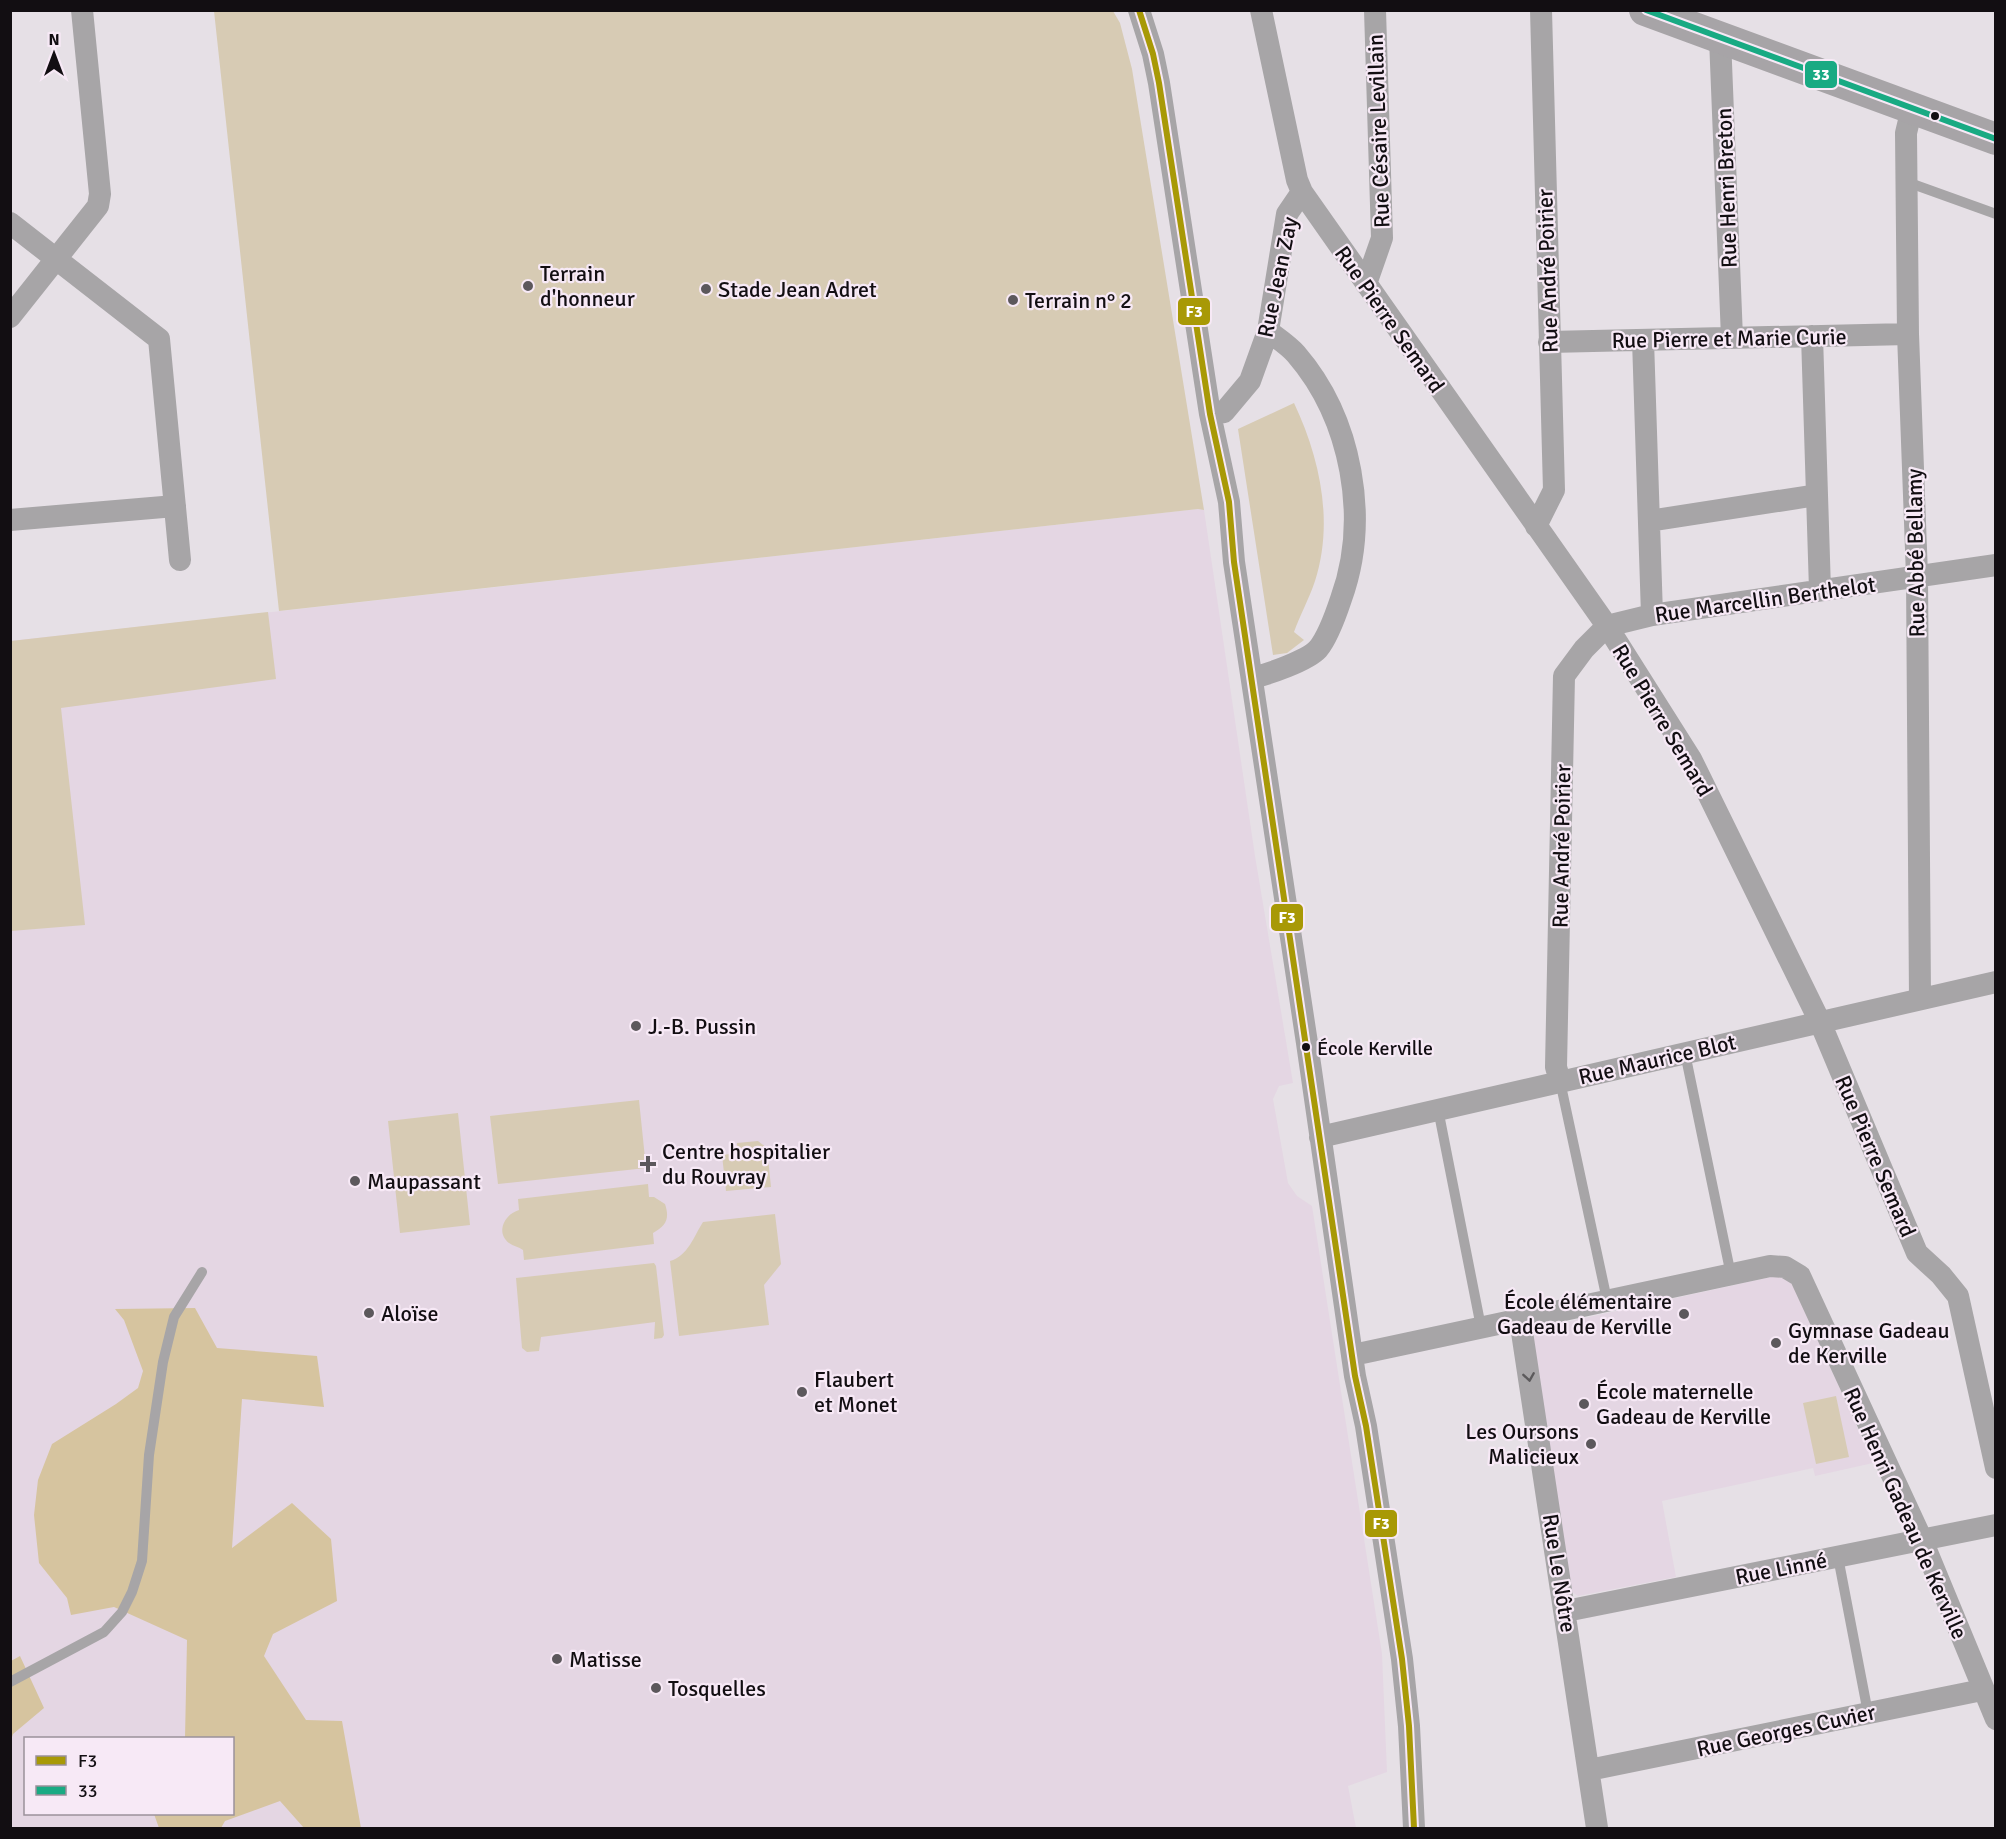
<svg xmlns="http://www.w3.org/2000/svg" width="2006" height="1839" font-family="Signika,sans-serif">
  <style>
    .built { fill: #e4d6e3; fill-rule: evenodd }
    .green { fill: #d7cbb4 }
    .forest { fill: #d6c49f }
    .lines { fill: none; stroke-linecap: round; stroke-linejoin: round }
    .lane { stroke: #a7a5a7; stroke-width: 10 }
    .street { stroke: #a7a5a7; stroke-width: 22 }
    .secondary { stroke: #a7a4a7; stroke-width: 32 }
    .bus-1-casing { stroke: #f7e9f6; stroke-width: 10 }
    .bus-2-casing { stroke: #f7e9f6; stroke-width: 10 }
    .bus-1 { stroke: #a89906; stroke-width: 6 }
    .bus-2 { stroke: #19aa83; stroke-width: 6 }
    .oneway { stroke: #5c5a5c }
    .bus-dot { fill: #120e12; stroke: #f7e9f6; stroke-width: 2 }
    .poi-dot { fill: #5c585c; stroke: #f7e9f6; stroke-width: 2 }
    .labels { text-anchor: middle; stroke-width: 4.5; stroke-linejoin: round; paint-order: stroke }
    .bus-label { font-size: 20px; fill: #120e12; stroke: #f7e9f6; text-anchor: start }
    .street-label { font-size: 22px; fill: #120e12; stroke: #f7e9f6 }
    .poi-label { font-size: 22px; fill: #120e12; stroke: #f7e9f6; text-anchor: start }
    .line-badge { stroke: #f7e9f6; stroke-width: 2 }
    .badge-label { font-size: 16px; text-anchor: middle; font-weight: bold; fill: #fff }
  </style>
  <rect width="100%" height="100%" fill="#e6e0e6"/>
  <path class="built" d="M 1198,509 L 1204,510 L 1255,856 L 1293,1083 L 1279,1086 L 1273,1099 L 1288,1183 L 1297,1196 L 1312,1206 L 1382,1654 L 1387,1772 L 1348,1786 L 1356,1828 L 11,1828 L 10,641 ZM 26,1738 L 232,1738 L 232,1814 L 26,1814 Z
    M 1771,1277 L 1780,1277 L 1794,1285 L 1873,1463 L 1815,1476 L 1813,1468 L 1662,1501 L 1676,1577 L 1578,1596 L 1572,1592 L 1533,1338 L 1539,1328 Z"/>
  <path class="green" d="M 214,11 L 1113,11 L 1120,23 L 1132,69 L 1204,510 L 1198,509 L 279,611 Z
    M 1294,403 C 1320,458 1334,522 1315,581 C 1309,599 1300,615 1294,632 L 1304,640 L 1287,653 L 1273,655 L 1238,429 Z
    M 268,612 L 276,679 L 61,708 L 85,925 L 11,931 L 11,641 Z
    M 639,1100 L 646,1168 L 498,1184 L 490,1116 Z
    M 458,1113 L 470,1225 L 400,1233 L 388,1121 Z
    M 758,1141 L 767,1148 L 771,1187 L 726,1191 L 722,1155 L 737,1153 L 737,1143 Z
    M 648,1184 L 649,1197 L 654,1197 L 665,1204 C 670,1219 666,1226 653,1233 L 654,1244 L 524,1260 L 523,1250 C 519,1247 513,1246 509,1243 C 495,1232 505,1214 519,1210 L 518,1199 Z
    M 775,1214 L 781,1264 L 764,1285 L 769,1325 L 679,1336 L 670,1261 C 688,1256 694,1236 703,1222 Z
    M 654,1263 L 656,1266 L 664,1335 L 662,1338 L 654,1339 L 655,1322 L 541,1337 L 539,1351 L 527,1352 L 522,1348 L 516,1278 Z
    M 1836,1396 L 1849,1457 L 1816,1464 L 1803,1403 Z"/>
  <path class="forest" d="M 195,1308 L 217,1348 L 317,1356 L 324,1407 L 242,1399 L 232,1548 L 292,1503 L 331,1539 L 337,1601 L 273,1634 L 264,1656 L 306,1720 L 342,1721 L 361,1828 L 304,1828 L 280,1801 L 225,1821 L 221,1828 L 159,1828 L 154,1814 L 232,1814 L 232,1738 L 185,1738 L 187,1640 L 114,1607 L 71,1615 L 67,1598 L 39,1563 L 34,1515 L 38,1480 L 52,1444 L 116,1404 L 138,1388 L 143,1371 L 124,1320 L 115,1309 Z
    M 20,1656 L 44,1708 L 13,1734 L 11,1740 L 11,1661 Z"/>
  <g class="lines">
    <path class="lane" d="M 1907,182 L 1996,214
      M 1685,1053 L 1731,1275
      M 1560,1081 L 1607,1300
      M 1438,1109 L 1481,1327
      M 1838,1557 L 1868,1713
      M 10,1682 L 104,1632 L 122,1612 L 132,1592 L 142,1561 L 149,1455 L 163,1362 L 174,1317 L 202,1272"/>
    <path class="street" d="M 1139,10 L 1153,54 L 1159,83 L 1210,414 L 1229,502 L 1234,562 L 1307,1043 L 1355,1376 L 1366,1426 L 1402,1659 L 1409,1726 L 1414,1828
      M 1261,10 L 1297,180 L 1302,192 L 1607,626 L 1691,759 L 1820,1022 L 1917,1253 L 1941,1275 L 1958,1296 L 1996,1468
      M 1720,38 L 1732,338
      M 1912,108 L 1906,133 L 1908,334 L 1917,576 L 1920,999
      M 10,223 L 159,339 L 180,560
      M 1366,284 L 1382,238 L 1375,10
      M 10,317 L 98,206 L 100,194 L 82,10
      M 1812,336 L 1820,590
      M 1643,340 L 1652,615
      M 1549,342 L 1908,334
      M 1210,414 L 1224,412 L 1250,381 L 1268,331 L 1287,214 L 1302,192
      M 10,520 L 175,506
      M 1649,521 L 1817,495
      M 1536,526 L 1554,490 L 1541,10
      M 1252,678 C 1268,674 1307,661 1318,649 C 1328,637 1336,614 1341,599 C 1370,519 1352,419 1296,354 C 1288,345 1277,338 1268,331
      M 1560,1081 L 1556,1067 L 1564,676 L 1584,649 L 1607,626 L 1652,615 L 1996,565
      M 1320,1137 L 1996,982
      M 1520,1319 L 1597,1828
      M 1353,1355 L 1770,1266 L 1785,1267 L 1800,1276 L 1922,1540 L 1996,1719
      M 1566,1611 L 1996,1525
      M 1589,1770 L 1982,1690"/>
    <path class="secondary" d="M 1645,10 L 1996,139"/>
    <g class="bus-1-casing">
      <path id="bus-1" d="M 1139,10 L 1153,54 L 1159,83 L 1210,414 L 1229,502 L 1234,562 L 1355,1376 L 1366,1426 L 1402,1659 L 1409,1726 L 1414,1828"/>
    </g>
    <g class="bus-2-casing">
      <path id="bus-2" d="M 1646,10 L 1996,139"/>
    </g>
    <use href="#bus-1" class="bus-1"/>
    <use href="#bus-2" class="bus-2"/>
  </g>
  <defs><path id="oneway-chevron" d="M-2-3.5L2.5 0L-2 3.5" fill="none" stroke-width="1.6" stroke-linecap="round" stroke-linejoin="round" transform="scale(1.5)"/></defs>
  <use class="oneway" href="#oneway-chevron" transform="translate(1529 1377) rotate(81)"/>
  <g class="bus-dot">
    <circle cx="1935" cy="116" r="5"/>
    <circle cx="1306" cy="1047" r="5"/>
  </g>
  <g class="poi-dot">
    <circle cx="528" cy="286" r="6"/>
    <circle cx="706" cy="289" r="6"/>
    <circle cx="1013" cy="300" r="6"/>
    <circle cx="636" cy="1026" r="6"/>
    <path d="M645 1155h6v6h6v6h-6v6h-6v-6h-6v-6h6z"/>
    <circle cx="355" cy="1181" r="6"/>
    <circle cx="369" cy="1313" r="6"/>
    <circle cx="1684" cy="1314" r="6"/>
    <circle cx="1776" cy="1343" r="6"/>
    <circle cx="802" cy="1392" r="6"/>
    <circle cx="1584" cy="1404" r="6"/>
    <circle cx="1591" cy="1444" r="6"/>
    <circle cx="557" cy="1659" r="6"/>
    <circle cx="656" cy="1688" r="6"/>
  </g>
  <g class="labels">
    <g class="bus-label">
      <text x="1317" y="1055">École Kerville</text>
    </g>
    <g class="street-label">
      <text transform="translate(1378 131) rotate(-92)" y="8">Rue Césaire Levillain</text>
      <text transform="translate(1726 188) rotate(-92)" y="8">Rue Henri Breton</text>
      <text transform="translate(1547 271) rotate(-92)" y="8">Rue André Poirier</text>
      <text transform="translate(1277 277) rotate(-78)" y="8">Rue Jean Zay</text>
      <text transform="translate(1390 319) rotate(55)" y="8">Rue Pierre Semard</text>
      <text transform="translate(1729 338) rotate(-1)" y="8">Rue Pierre et Marie Curie</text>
      <text transform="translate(1915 553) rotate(-91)" y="8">Rue Abbé Bellamy</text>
      <text transform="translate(1765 599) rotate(-8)" y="8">Rue Marcellin Berthelot</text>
      <text transform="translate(1663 720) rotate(59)" y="8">Rue Pierre Semard</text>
      <text transform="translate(1561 846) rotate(-89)" y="8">Rue André Poirier</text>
      <text transform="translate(1657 1059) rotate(-13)" y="8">Rue Maurice Blot</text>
      <text transform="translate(1876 1156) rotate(67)" y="8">Rue Pierre Semard</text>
      <text transform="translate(1906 1513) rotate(66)" y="8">Rue Henri Gadeau de Kerville</text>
      <text transform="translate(1781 1568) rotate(-11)" y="8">Rue Linné</text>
      <text transform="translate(1560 1573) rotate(81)" y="8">Rue Le Nôtre</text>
      <text transform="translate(1786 1730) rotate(-12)" y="8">Rue Georges Cuvier</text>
    </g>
    <g class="poi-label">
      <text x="540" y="281">Terrain<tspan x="540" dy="25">d'honneur</tspan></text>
      <text x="718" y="297">Stade Jean Adret</text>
      <text x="1025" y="308">Terrain n° 2</text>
      <text x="648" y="1034">J.-B. Pussin</text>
      <text x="662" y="1159">Centre hospitalier<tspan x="662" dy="25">du Rouvray</tspan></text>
      <text x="367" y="1189">Maupassant</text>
      <text x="1672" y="1309" text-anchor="end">École élémentaire<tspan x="1672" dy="25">Gadeau de Kerville</tspan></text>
      <text x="381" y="1321">Aloïse</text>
      <text x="1788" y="1338">Gymnase Gadeau<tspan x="1788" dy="25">de Kerville</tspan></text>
      <text x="814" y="1387">Flaubert<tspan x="814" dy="25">et Monet</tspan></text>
      <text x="1596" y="1399">École maternelle<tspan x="1596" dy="25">Gadeau de Kerville</tspan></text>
      <text x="1579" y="1439" text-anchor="end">Les Oursons<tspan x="1579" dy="25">Malicieux</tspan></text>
      <text x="569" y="1667">Matisse</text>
      <text x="668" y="1696">Tosquelles</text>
    </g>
  </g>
  <g class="line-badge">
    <rect x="1804" y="60" width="34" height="29" rx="6" fill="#19aa83"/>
    <rect x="1177" y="297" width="34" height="29" rx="6" fill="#a89906"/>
    <rect x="1270" y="903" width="34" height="29" rx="6" fill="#a89906"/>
    <rect x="1364" y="1509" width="34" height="29" rx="6" fill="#a89906"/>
  </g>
  <g class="badge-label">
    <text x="1821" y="80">33</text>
    <text x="1194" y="317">F3</text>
    <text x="1287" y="923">F3</text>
    <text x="1381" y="1529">F3</text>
  </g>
  <rect width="2006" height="1839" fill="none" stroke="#120e12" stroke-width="24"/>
  <rect x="24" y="1737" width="210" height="78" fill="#f7e9f6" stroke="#9b919b" stroke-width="1.5"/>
  <rect x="36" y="1756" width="30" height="9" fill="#a89906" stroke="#9b919b" stroke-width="1.5"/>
  <text x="78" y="1767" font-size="18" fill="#120e12">F3</text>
  <rect x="36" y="1786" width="30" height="9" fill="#19aa83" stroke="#9b919b" stroke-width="1.5"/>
  <text x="78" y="1797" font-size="18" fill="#120e12">33</text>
  <g transform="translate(54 54)" stroke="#f7e9f6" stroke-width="4.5" paint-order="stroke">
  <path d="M0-4.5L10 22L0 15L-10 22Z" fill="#120e12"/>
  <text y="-9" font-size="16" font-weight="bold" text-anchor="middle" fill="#120e12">N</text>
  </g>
</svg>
